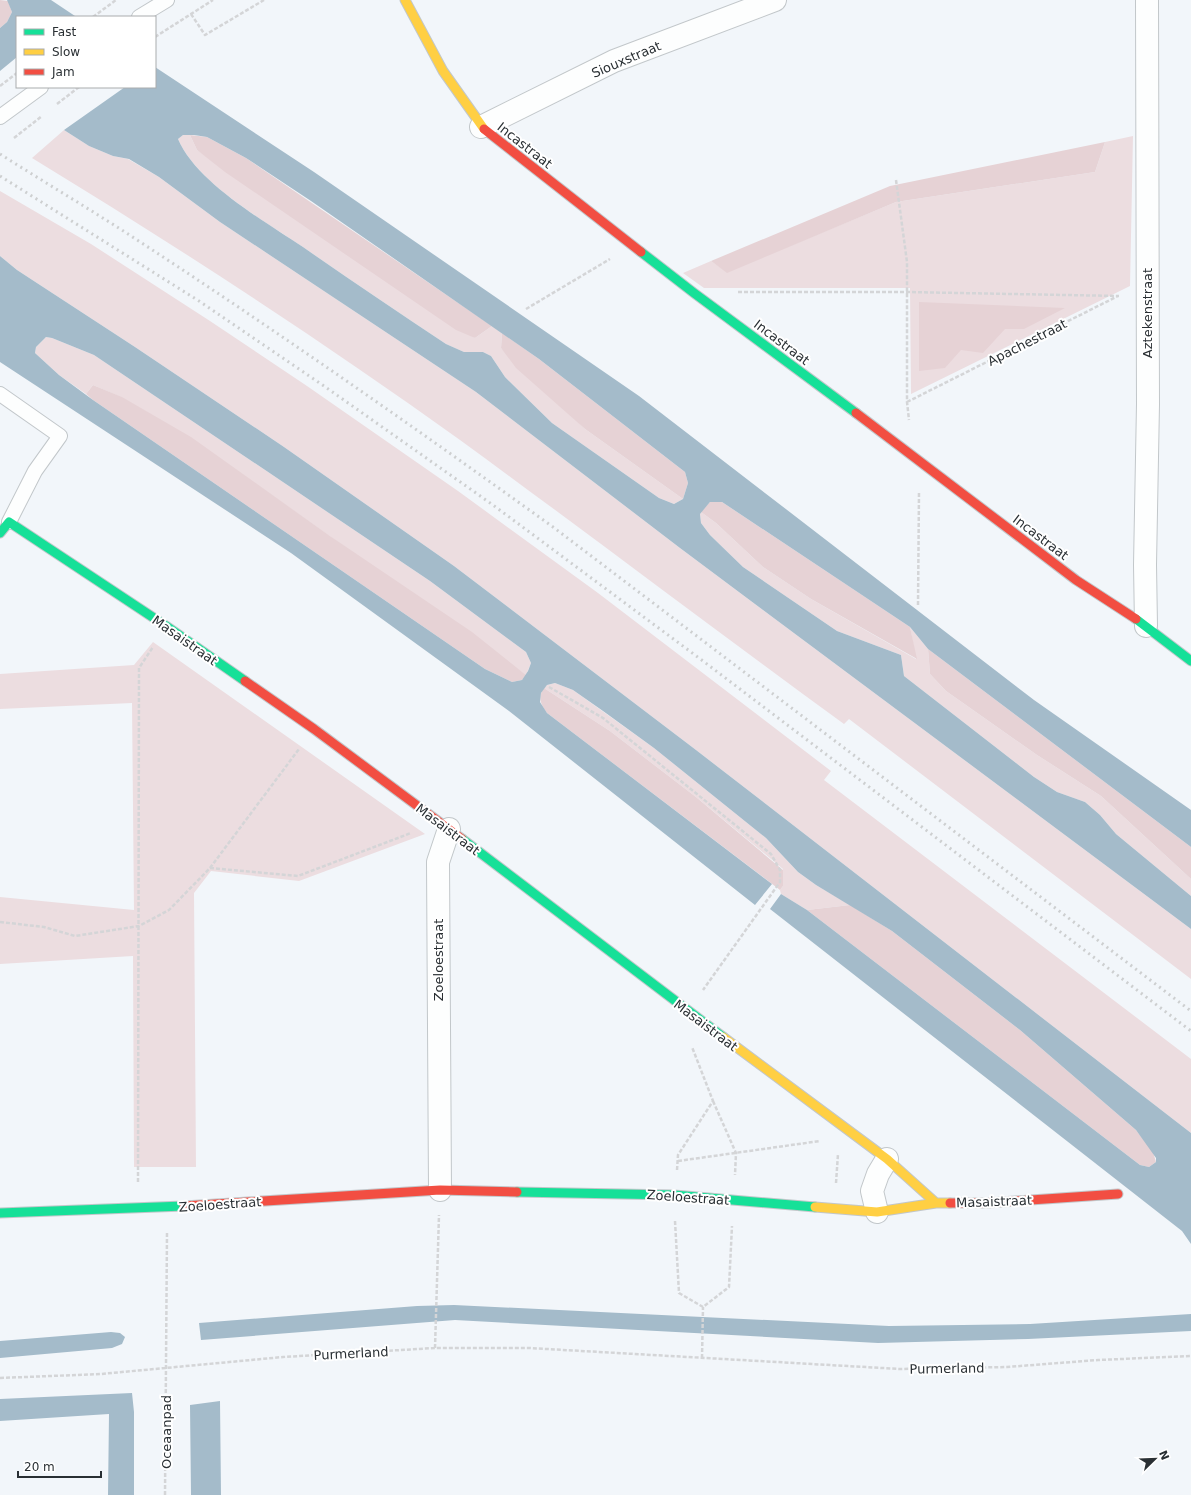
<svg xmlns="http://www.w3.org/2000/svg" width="1191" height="1495" font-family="'DejaVu Sans',sans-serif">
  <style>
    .green { fill: #ecdde0 }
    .forest { fill: #e6d2d5 }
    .water { fill: #a4bbca; fill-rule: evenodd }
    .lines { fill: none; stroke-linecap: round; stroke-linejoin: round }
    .lane-casing { stroke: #c2c7ca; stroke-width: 16 }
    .street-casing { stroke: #c2c7ca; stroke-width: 24 }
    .fast-casing { stroke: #c2c7ca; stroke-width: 11 }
    .slow-casing { stroke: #c2c7ca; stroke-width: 11 }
    .jam-casing { stroke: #c2c7ca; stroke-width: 11 }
    .path { stroke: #d4d5d7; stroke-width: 2.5; stroke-dasharray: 4 2; stroke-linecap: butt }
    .lane { stroke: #fdfefe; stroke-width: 14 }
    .street { stroke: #fdfefe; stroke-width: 22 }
    .fast { stroke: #16e098; stroke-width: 9 }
    .slow { stroke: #ffcf43; stroke-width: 9 }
    .jam { stroke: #f24e42; stroke-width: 9 }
    .rail { stroke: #cdcfd0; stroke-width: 3; stroke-dasharray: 2 4; stroke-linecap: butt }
    .labels { text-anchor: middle; stroke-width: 4; stroke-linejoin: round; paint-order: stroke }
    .street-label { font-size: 13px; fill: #292f33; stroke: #fff }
  </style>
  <rect width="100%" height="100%" fill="#f2f6fa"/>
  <path class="green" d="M 64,130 L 89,146 L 113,156 L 128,159 L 159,177 L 220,222 L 476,392 L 680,548 L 1191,929 L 1191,979 L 849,719 L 844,724 C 715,630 589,534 460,440 C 321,340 178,247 32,158 Z
    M 183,135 L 190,135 L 197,150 L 475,338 L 492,326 L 502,333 L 501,348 L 585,429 L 683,499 L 674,504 L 659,498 L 552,423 L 505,377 L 491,356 L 483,352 L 464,352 L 446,344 C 398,312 350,280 303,247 C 263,220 197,183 178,139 Z
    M 1133,136 L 1130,286 L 911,394 L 910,288 L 704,288 L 683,273 L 711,261 L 727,272 L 896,202 L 1095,172 L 1105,142 Z
    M 0,191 L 91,244 L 210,321 L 307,386 L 458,491 L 598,593 L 831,771 L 824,780 L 1191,1059 L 1191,1133 L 696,750 L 454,566 L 284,447 L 135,347 L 17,270 L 0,256 Z
    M 46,337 L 52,338 L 94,355 L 430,581 L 526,652 L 531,663 L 526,675 L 191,438 L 121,397 L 93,385 L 86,394 L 59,375 L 35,353 L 36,347 Z
    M 701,512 L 716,523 L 763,567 L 811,599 L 916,659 L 910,627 L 928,649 L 930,674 L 946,691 L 1037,755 L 1101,796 L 1191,879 L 1191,896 L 1116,834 L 1100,815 L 1085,802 L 1057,792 L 1034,777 L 904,676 L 901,655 L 837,631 L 743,567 L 710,535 L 701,523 L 700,514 Z
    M 153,642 L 425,834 L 299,881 L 211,871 L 194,893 L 196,1167 L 134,1167 L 133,956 L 0,964 L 0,897 L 134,910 L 132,703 L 0,709 L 0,674 L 134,665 Z
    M 555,683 L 573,690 L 654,748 L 766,838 L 798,872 L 816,885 L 850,905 L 807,910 L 781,894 L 780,890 L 783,886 L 783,869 L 696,797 L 610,731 L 544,688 L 547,685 Z"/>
  <path class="forest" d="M 0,0 L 8,1 L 12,12 L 7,22 L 0,28 Z
    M 190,135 L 207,137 L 246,158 L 492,326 L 475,338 L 456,330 L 225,172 L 197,150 Z
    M 1105,142 L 1095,172 L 896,202 L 727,273 L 711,261 L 890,186 Z
    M 919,302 L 1065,308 L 1024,329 L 1005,329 L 983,353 L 961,350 L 945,368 L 919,371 Z
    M 502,333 L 539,359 L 685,472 L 688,483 L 683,499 L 585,429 L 516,368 L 501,348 Z
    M 93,385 L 122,397 L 191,437 L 330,536 L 472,632 L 526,675 L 522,680 L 512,682 L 485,669 L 93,400 L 86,394 Z
    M 710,502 L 722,502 L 910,627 L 917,659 L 811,599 L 763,567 L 716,523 L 701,512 Z
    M 928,649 L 1191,847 L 1191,879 L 1101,796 L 1037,755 L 946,691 L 930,674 Z
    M 544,688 L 610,731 L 696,797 L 783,870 L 783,886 L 780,890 L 547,713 C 541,705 537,697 544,688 Z
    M 850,905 L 892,931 L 1020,1030 L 1136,1130 L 1153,1152 L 1156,1162 L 1149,1167 L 1140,1165 L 807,910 Z"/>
  <path class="water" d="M 7,0 L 51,0 L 75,16 L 73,17 L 17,17 L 17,57 L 0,71 L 0,28 L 7,22 L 12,12 Z
    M 155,67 L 314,172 L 639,396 L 1034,700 L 1191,810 L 1191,847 L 928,649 L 910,627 L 722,502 L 710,502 L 700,514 L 701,523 L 710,535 L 743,567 L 837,631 L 901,655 L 904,676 L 1034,777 L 1057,792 L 1085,802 L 1100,815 L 1116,834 L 1191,896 L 1191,929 L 680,548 L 476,392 L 220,222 L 159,177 L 129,159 L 113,156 L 89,146 L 64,130 L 125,87 L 155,87 ZM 183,135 L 194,135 L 207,137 L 246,158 L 311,201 L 539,359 L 685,472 L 688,483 L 683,499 L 674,504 L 659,498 L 552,423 L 505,377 L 491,356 L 483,352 L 464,352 L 446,344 C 398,312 350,280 303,247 C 264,221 196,182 178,139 Z
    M 0,256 L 17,270 L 135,347 L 284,447 L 454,566 L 696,750 L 1191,1133 L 1191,1244 L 1182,1231 L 770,909 L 781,894 L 807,910 L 1140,1165 L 1149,1167 L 1156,1162 L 1156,1158 L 1136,1130 L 1020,1030 L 892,931 L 816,885 L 798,872 L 766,838 L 654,748 L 603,711 L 573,690 L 555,683 L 547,685 L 541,693 L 540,702 L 547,713 L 772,884 L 755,905 L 509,711 L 291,553 L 0,362 ZM 46,337 L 52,338 L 94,355 L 430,581 L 526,652 L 531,663 L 528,671 L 522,680 L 512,682 L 485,669 L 93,400 L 59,375 L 35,353 L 36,347 Z
    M 454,1305 L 889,1326 L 1030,1324 L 1191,1314 L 1191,1331 L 1028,1339 L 878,1343 L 455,1320 L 201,1340 L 199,1323 L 417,1306 Z
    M 111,1332 L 120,1333 L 125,1337 L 122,1344 L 112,1348 L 0,1358 L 0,1341 Z
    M 132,1393 L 134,1412 L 134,1495 L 108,1495 L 109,1414 L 0,1421 L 0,1399 Z
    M 220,1401 L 221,1495 L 191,1495 L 190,1405 Z"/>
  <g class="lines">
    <g class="lane-casing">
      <path id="lane" d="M 139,17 L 167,0
        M 0,117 L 41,87
        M 0,394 L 60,436 L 35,471 L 9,522"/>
    </g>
    <g class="street-casing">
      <path id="street" d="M 481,127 L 614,61 L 775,0
        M 1146,626 L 1145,565 L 1148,404 L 1147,0
        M 440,1190 L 438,862 L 449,829
        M 877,1212 L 872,1191 L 878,1174 L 887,1159"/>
    </g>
    <g class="fast-casing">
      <path id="fast" d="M 641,252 L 694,293 L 856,413
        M 0,533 L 9,522 L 166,626 L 245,681
        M 1136,619 L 1191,661
        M 462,839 L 723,1037
        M 517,1192 L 674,1195 L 815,1207
        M 0,1213 L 184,1206"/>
    </g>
    <g class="slow-casing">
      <path id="slow" d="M 405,0 L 443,71 L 484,129
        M 723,1037 L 887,1159 L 936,1203 L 950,1203
        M 815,1207 L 877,1212 L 936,1203"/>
    </g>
    <g class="jam-casing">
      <path id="jam" d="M 484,129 L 641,252
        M 856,413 L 1076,580 L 1136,619
        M 245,681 L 314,729 L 462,839
        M 950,1203 L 987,1203 L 1118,1194
        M 184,1206 L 440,1190 L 517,1192"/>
    </g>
    <path class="path" d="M 191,14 L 205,35 L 264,0
      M 93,17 L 116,0
      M 155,37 L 213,0
      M 0,86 L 17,73
      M 57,104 L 79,87
      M 14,138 L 42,116
      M 896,180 L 907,262 L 907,402 L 909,420
      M 738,292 L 906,292 L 1119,296
      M 526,309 L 610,259
      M 907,402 L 1118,296
      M 918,605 L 919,492
      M 549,687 L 603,718 L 771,854 L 780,870 L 780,882 L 703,990
      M 210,868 L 298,876 L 411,833
      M 0,922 L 44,927 L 75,936 L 139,926 L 169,910 L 210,868 L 299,749
      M 713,1101 L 736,1153 L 735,1175
      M 678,1161 L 820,1141
      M 677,1170 L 678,1155 L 713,1101 L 692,1047
      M 138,1182 L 139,668 L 153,647
      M 836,1183 L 838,1154
      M 675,1221 L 679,1293 L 703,1307 L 729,1287 L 732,1226
      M 435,1348 L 439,1215
      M 702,1358 L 703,1307
      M 0,1378 L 101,1374 L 283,1357 L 435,1348 L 529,1348 L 900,1369 L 1007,1367 L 1098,1360 L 1191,1356
      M 165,1495 L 167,1232"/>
    <use href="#lane" class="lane"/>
    <use href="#street" class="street"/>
    <use href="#fast" class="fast"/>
    <use href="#slow" class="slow"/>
    <use href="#jam" class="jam"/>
    <path class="rail" d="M 0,154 C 44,182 88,208 131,236 C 274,329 414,427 553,527 L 1191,1011
      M 0,176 L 199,301 L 324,386 L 493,505 L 699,658 L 1191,1031"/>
  </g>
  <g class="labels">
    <g class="street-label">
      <text transform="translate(626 59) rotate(-23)" y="5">Siouxstraat</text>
      <text transform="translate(525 145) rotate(38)" y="5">Incastraat</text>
      <text transform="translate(1147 313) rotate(-90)" y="5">Aztekenstraat</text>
      <text transform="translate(782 342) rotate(37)" y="5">Incastraat</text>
      <text transform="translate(1027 342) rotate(-27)" y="5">Apachestraat</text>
      <text transform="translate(1041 537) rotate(37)" y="5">Incastraat</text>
      <text transform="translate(185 640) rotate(35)" y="5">Masaistraat</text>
      <text transform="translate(448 829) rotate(37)" y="5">Masaistraat</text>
      <text transform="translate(438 960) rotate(-90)" y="5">Zoeloestraat</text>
      <text transform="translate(706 1025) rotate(37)" y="5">Masaistraat</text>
      <text transform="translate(688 1197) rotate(4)" y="5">Zoeloestraat</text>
      <text transform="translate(994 1201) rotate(-2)" y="5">Masaistraat</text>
      <text transform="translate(220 1204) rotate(-4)" y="5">Zoeloestraat</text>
      <text transform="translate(351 1353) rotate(-3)" y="5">Purmerland</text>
      <text transform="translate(947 1368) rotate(-1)" y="5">Purmerland</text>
      <text transform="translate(166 1432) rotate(-90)" y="5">Oceaanpad</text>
    </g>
  </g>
  <rect x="16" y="16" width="140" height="72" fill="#ffffff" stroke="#a9acad"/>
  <rect x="24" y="29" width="20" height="6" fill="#16e098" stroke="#a9acad"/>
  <text x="52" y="36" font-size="12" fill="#292f33">Fast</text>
  <rect x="24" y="49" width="20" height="6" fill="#ffcf43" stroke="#a9acad"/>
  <text x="52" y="56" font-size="12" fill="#292f33">Slow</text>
  <rect x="24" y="69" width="20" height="6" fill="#f24e42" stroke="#a9acad"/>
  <text x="52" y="76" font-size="12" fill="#292f33">Jam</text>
  <g transform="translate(1155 1459) rotate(67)" stroke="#ffffff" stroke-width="3" paint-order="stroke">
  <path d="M0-3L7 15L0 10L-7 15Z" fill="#292f33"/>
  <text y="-6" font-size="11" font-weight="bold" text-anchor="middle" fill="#292f33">N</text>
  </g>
  <path d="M18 1471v6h83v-6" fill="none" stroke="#292f33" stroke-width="2"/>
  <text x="24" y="1471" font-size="12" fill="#292f33" stroke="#ffffff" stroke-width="3" paint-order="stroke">20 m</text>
</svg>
